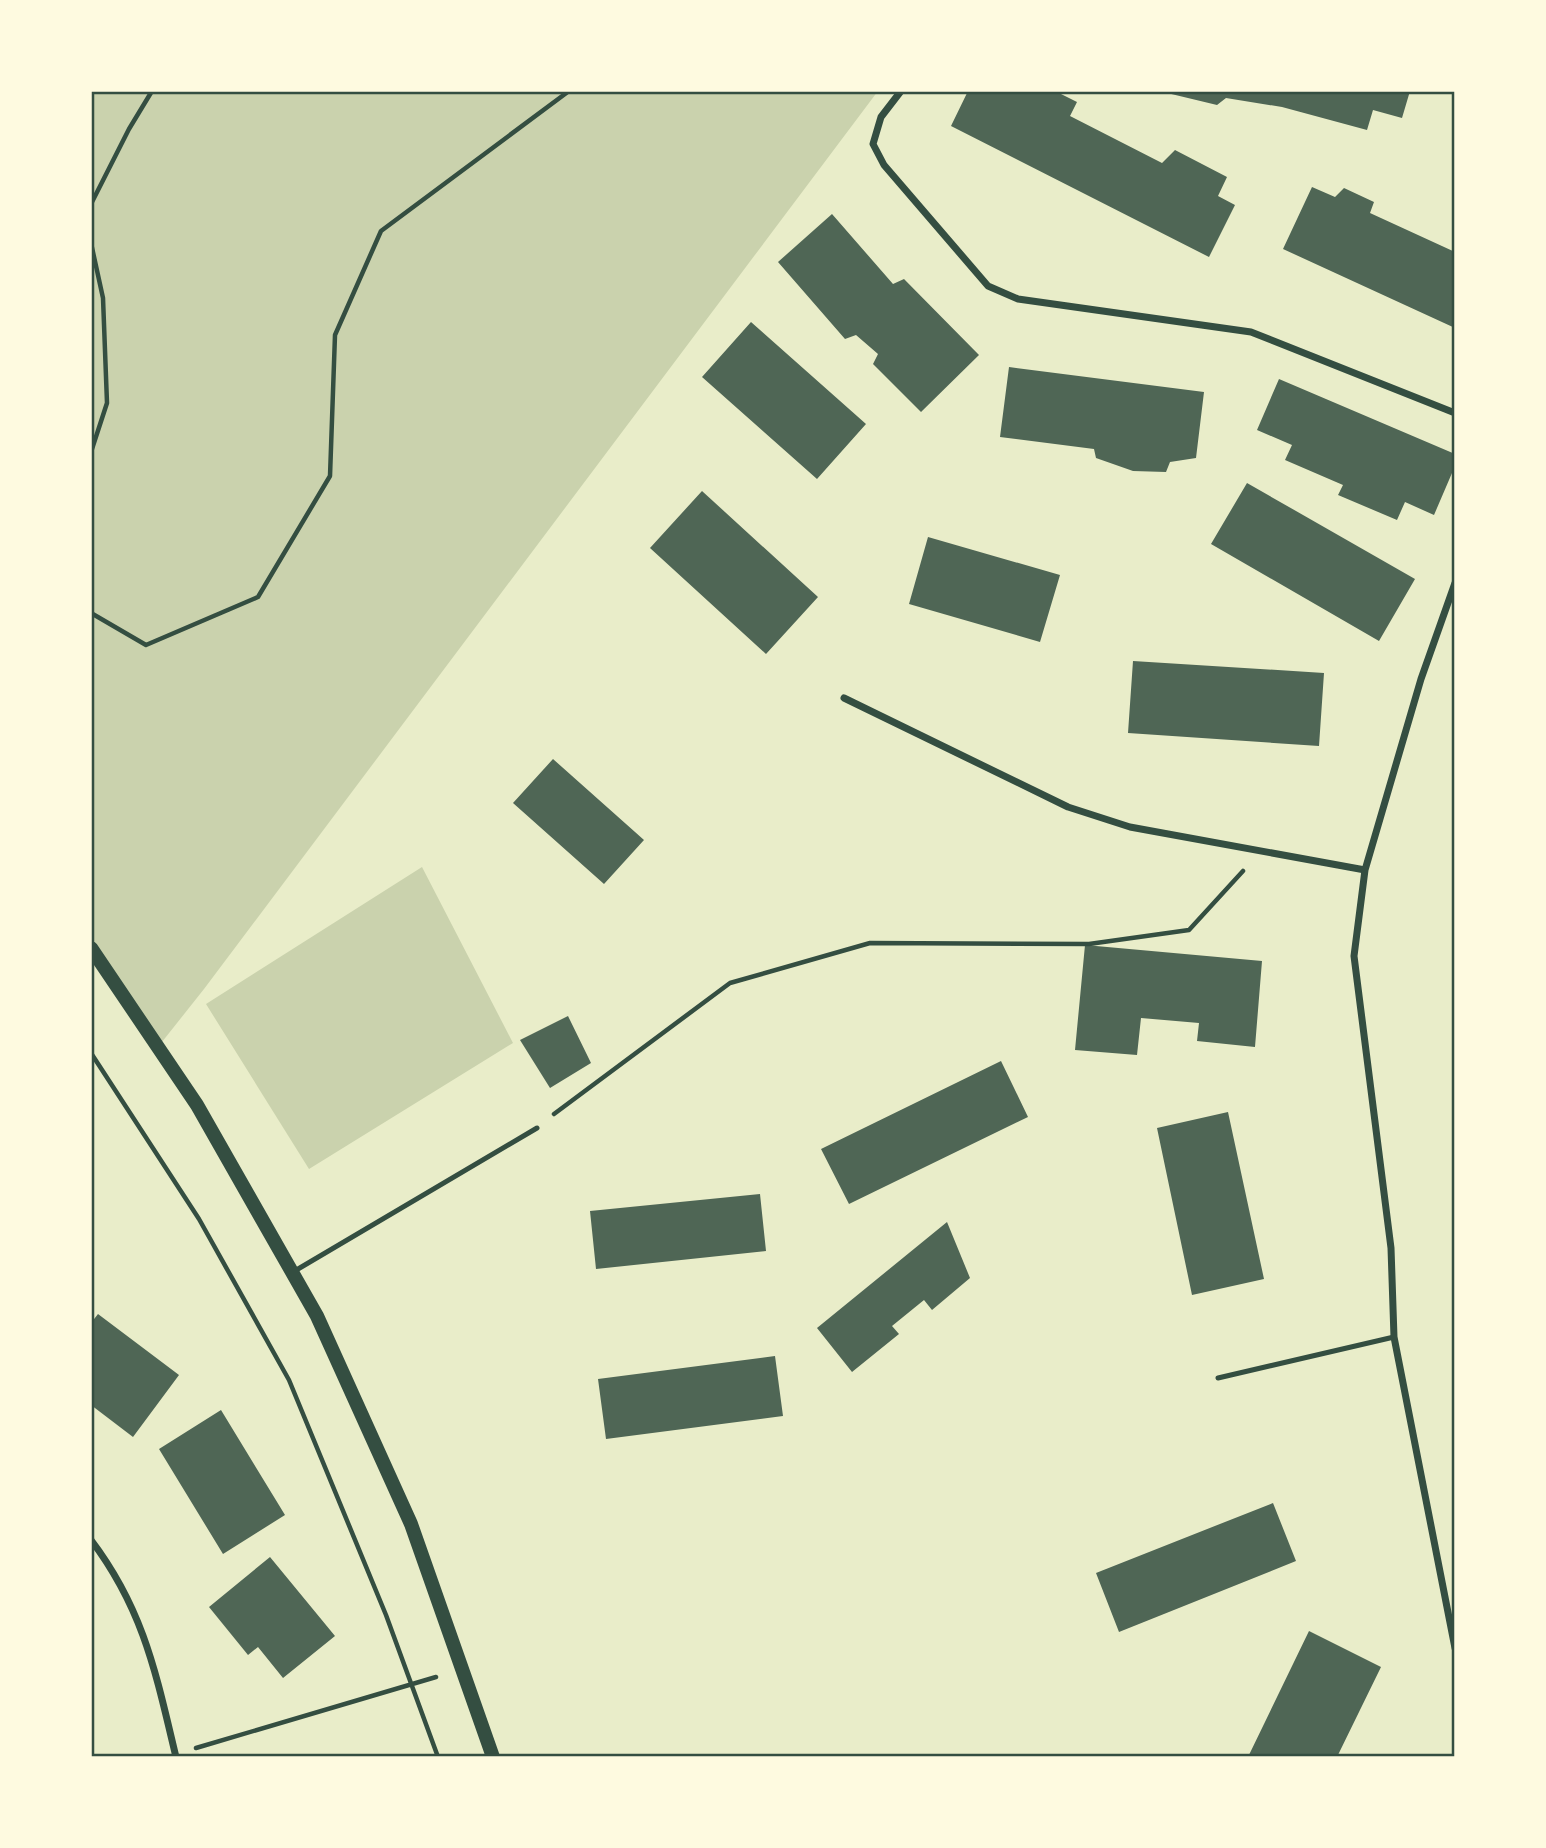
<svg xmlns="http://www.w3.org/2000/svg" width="1546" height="1848" font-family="Ubuntu,sans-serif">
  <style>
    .green { fill: #cad2ad }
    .building { fill: #4f6655 }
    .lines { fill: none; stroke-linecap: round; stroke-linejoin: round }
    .path { stroke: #344e41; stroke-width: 4.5 }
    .service { stroke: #344e41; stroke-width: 5 }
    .minor { stroke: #344e41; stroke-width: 7 }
    .secondary { stroke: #344e41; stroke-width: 14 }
    .neatline { fill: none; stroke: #344e41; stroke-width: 2.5 }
  </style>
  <rect width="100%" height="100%" fill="#e9edc9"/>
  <path class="green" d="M 91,91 L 878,91 L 204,989 L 158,1047 L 91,948 Z
    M 422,867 L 513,1043 L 309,1169 L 206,1004 Z"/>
  <path class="building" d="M 968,91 L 1055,91 L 1077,102 L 1070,116 L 1162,163 L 1175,150 L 1227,177 L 1218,196 L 1235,205 L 1209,257 L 951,126 Z
    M 1410,91 L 1402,118 L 1373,110 L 1367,130 L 1282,107 L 1226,98 L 1217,105 L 1163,92 Z
    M 1312,187 L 1335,197 L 1344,188 L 1374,202 L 1370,213 L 1455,252 L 1455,328 L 1283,249 Z
    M 832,214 L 893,284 L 904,279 L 979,355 L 921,412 L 873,364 L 878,354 L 856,335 L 845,339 L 778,262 Z
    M 751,322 L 866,424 L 817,479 L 702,377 Z
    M 1009,367 L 1204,392 L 1196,458 L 1170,462 L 1166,472 L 1133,471 L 1096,458 L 1094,449 L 1000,437 Z
    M 1279,379 L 1455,454 L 1455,466 L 1434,515 L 1405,502 L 1397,520 L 1338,495 L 1343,485 L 1285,460 L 1292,445 L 1257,430 Z
    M 1247,483 L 1415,579 L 1379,641 L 1211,544 Z
    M 702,491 L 818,597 L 766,654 L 650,548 Z
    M 928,537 L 1060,575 L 1040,642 L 909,604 Z
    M 1133,661 L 1324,673 L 1319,746 L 1128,733 Z
    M 553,759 L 644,840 L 604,884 L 513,803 Z
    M 1085,945 L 1262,961 L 1255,1047 L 1197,1041 L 1199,1023 L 1141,1018 L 1137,1055 L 1075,1050 Z
    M 568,1016 L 591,1063 L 550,1088 L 520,1040 Z
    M 1001,1061 L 1028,1117 L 849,1204 L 821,1149 Z
    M 1228,1112 L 1264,1279 L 1192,1295 L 1157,1128 Z
    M 760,1194 L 766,1251 L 596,1269 L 590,1211 Z
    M 947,1222 L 970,1278 L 932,1310 L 924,1300 L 892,1326 L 899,1334 L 852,1372 L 817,1328 Z
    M 98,1314 L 179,1375 L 133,1437 L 91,1405 L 91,1323 Z
    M 775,1356 L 783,1416 L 606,1439 L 598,1379 Z
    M 221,1410 L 285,1515 L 223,1554 L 159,1449 Z
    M 1273,1503 L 1296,1561 L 1119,1632 L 1096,1573 Z
    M 270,1557 L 335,1636 L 283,1678 L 258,1647 L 248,1655 L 209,1607 Z
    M 1309,1631 L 1381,1667 L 1337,1757 L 1248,1757 Z"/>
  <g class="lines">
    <path class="path" d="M 91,204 L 129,129 L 152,91
      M 91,243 L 103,298 L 107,403 L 91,452
      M 91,613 L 146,645 L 258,597 L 330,476 L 335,335 L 381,231 L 569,91
      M 91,1053 L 199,1219 L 289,1380 L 386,1615 L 438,1757
      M 554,1114 L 730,983 L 870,943 L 1089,944 L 1189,930 L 1243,871
      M 196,1748 L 436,1677"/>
    <path class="service" d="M 293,1272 L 537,1128
      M 1218,1378 L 1394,1337"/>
    <path class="minor" d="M 901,91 L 881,117 L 873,144 L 884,165 L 988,286 L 1018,299 L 1251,332 L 1455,413
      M 1455,583 L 1421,679 L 1365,870 L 1354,956 L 1391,1248 L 1394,1337 L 1455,1648
      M 844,698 L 1068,807 L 1130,827 L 1365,870
      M 91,1540 C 144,1610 156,1674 176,1757"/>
    <path class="secondary" d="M 91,948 L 197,1105 L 317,1316 L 411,1524 L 493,1757"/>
  </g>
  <rect width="1546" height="1848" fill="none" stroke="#fefae0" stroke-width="186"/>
  <rect x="93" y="93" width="1360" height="1662" class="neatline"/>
</svg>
